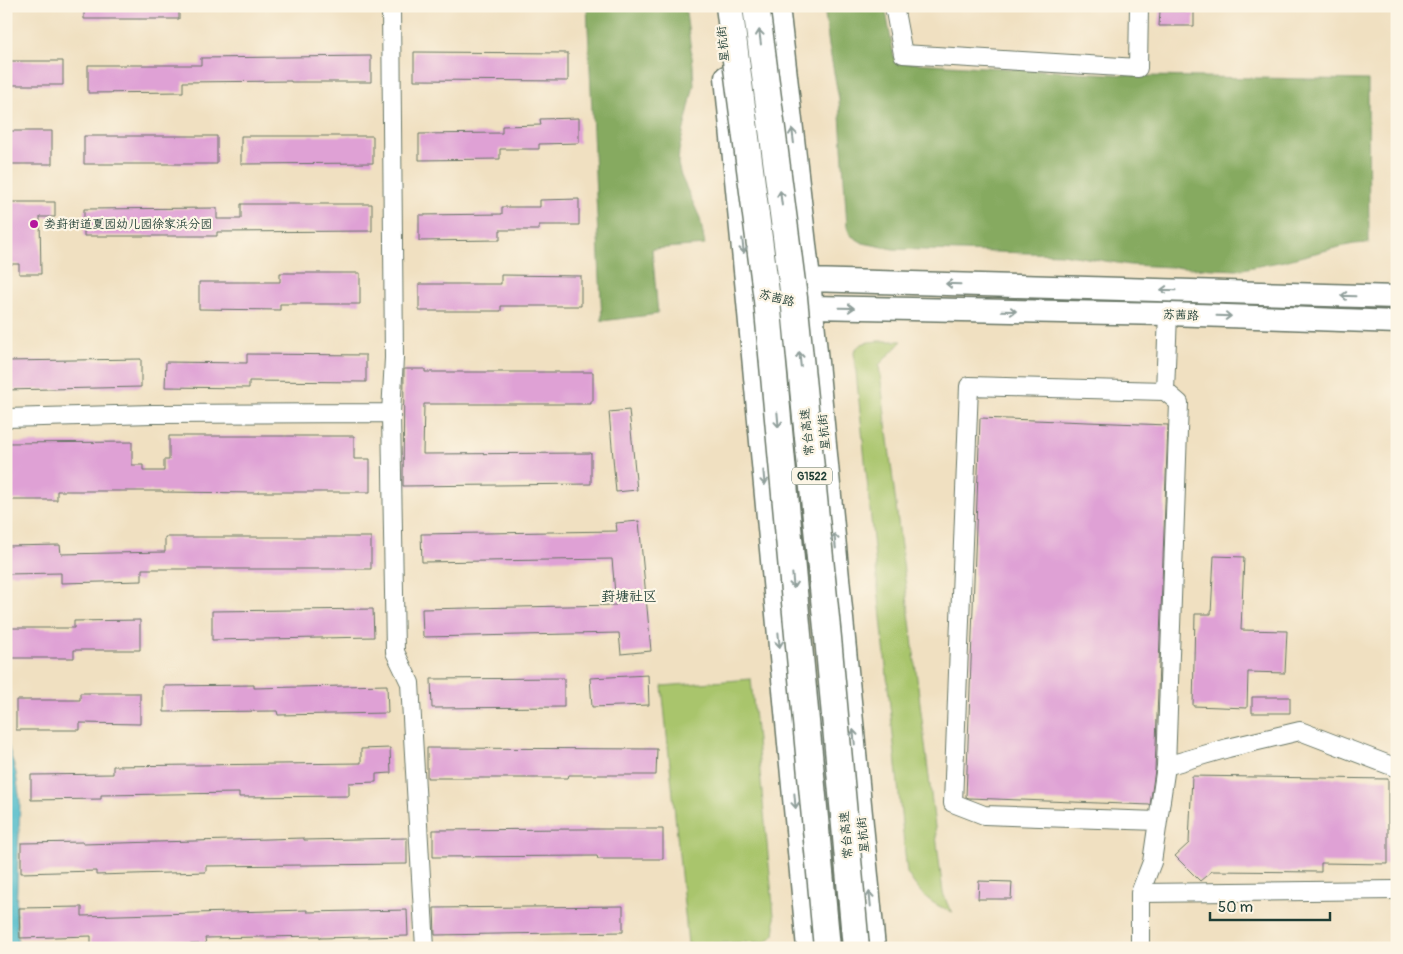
<svg xmlns="http://www.w3.org/2000/svg" width="1403" height="954" font-family="Pangolin,'LXGW WenKai TC',sans-serif">
  <style>
    .green { fill: #a9c56c; stroke: #648150 }
    .forest { fill: #86aa60; stroke: #52744a }
    .water { fill: #50bbcb; stroke: #387c80 }
    .building { fill: #dfa1d5 }
    .lines { fill: none; stroke-linecap: round; stroke-linejoin: round }
    .minor-casing { stroke: #687665; stroke-width: 20 }
    .major-casing { stroke: #687665; stroke-width: 25 }
    .minor { stroke: #fff; stroke-width: 18 }
    .major { stroke: #fff; stroke-width: 22 }
    .highway-bridge-casing { stroke: #687665; stroke-width: 29; stroke-linecap: butt }
    .highway-bridge { stroke: #fff; stroke-width: 26 }
    .oneway { stroke: #8f9e9a }
    .poi-dot { fill: #b5179e; stroke: #fcf5e5; stroke-width: 2 }
    .labels { text-anchor: middle; stroke-width: 4.5; stroke-linejoin: round; paint-order: stroke }
    .shield { fill: #fcf5e5; stroke: #617469; stroke-width: 1 }
    .shield-label { font-size: 11px; font-weight: bold; fill: #1f3d34 }
    .street-label { font-size: 12px; fill: #1f3d34; stroke: #fcf5e5 }
    .poi-label { font-size: 12px; fill: #1f3d34; stroke: #fcf5e5; text-anchor: start }
    .neighbourhood-label { font-size: 14px; fill: #1f3d34; stroke: #fcf5e5 }
  </style>
  <rect width="100%" height="100%" fill="#fcf5e5"/>
  <filter id="ink" filterUnits="userSpaceOnUse"><feTurbulence type="fractalNoise" baseFrequency=".02" numOctaves="2"/><feDisplacementMap in="SourceGraphic" scale="10" xChannelSelector="R" yChannelSelector="G"/><feConvolveMatrix kernelMatrix="1 2 1 2 8 2 1 2 1" color-interpolation-filters="sRGB"/></filter>
  <filter id="wash" filterUnits="userSpaceOnUse"><feTurbulence type="fractalNoise" baseFrequency=".0096" numOctaves="4" result="noise"/><feDisplacementMap in="SourceGraphic" scale="20" xChannelSelector="R" yChannelSelector="G"/><feGaussianBlur stdDeviation="1.12" result="paint"/><feColorMatrix in="noise" values="0 0 0 0 0 0 0 0 0 0 0 0 0 0 0 0 0 1.4 0 .05"/><feComposite in="paint" operator="in"/></filter>
  <g filter="url(#wash)">
    <rect width="100%" height="100%" fill="#f0e0c1"/>
    <path class="green" d="M 878,341 L 902,341 L 879,365 L 943,893 L 949,908 L 953,912 C 930,904 920,894 907,873 L 854,352 C 859,342 868,342 878,341 Z
      M 751,679 L 775,926 L 774,935 L 766,942 L 688,944 L 662,686 Z"/>
    <path class="forest" d="M 587,6 L 685,6 L 693,65 L 694,85 L 679,151 L 678,164 L 681,176 L 700,218 L 705,245 L 652,249 L 658,314 L 602,321 Z
      M 824,6 L 885,6 L 895,62 L 1146,76 L 1368,80 L 1369,243 L 1354,244 L 1339,247 L 1284,261 L 1237,270 L 1130,265 L 1062,254 L 893,249 L 863,243 L 850,235 L 847,227 L 839,99 L 829,46 Z"/>
    <path class="water" d="M 6,732 L 9,749 L 16,773 L 20,802 L 16,915 L 18,948 L 6,948 Z"/>
    <g id="blocks">
      <path class="building" d="M 84,6 L 179,6 L 179,19 L 84,19 Z
        M 1160,11 L 1194,11 L 1194,26 L 1159,26 Z
        M 414,52 L 568,53 L 568,81 L 414,80 Z
        M 371,56 L 371,82 L 291,82 L 291,81 L 183,82 L 183,92 L 88,93 L 88,65 L 201,65 L 201,58 Z
        M 6,61 L 63,61 L 63,85 L 6,85 Z
        M 579,118 L 579,143 L 539,144 L 539,149 L 500,149 L 500,159 L 419,160 L 419,134 L 502,133 L 502,126 L 541,125 L 540,119 Z
        M 6,131 L 52,131 L 52,164 L 6,164 Z
        M 84,136 L 217,136 L 217,164 L 84,164 Z
        M 241,136 L 373,136 L 373,163 L 241,164 Z
        M 579,199 L 579,225 L 539,225 L 539,230 L 500,230 L 500,240 L 419,241 L 419,215 L 502,214 L 502,207 L 540,207 L 540,200 Z
        M 6,202 L 55,202 L 55,217 L 40,217 L 41,274 L 19,274 L 19,264 L 6,264 Z
        M 241,204 L 372,204 L 372,231 L 217,232 L 217,236 L 84,236 L 84,209 L 217,208 L 217,219 L 241,219 Z
        M 280,273 L 360,273 L 360,304 L 280,304 L 280,310 L 199,309 L 199,282 L 280,282 Z
        M 501,275 L 581,276 L 581,306 L 501,306 L 501,311 L 419,311 L 419,284 L 501,284 Z
        M 247,354 L 366,355 L 366,382 L 249,381 L 249,388 L 165,387 L 166,362 L 247,363 Z
        M 141,359 L 141,387 L 6,390 L 6,361 Z
        M 404,369 L 425,369 L 425,372 L 593,372 L 593,401 L 591,401 L 591,404 L 424,404 L 423,454 L 591,453 L 591,484 L 403,486 Z
        M 629,410 L 637,490 L 616,492 L 609,412 Z
        M 980,418 L 1168,425 L 1155,770 L 1150,805 L 969,798 L 966,797 Z
        M 169,436 L 354,436 L 354,459 L 370,459 L 370,492 L 258,492 L 258,493 L 163,492 L 163,491 L 57,491 L 57,500 L 6,500 L 6,443 L 132,442 L 132,465 L 143,465 L 143,471 L 164,471 L 164,460 L 169,460 Z
        M 639,521 L 651,651 L 621,654 L 619,633 L 423,637 L 422,609 L 616,605 L 612,559 L 422,562 L 421,534 L 617,531 L 616,523 Z
        M 165,537 L 371,537 L 371,569 L 142,569 L 142,581 L 61,583 L 61,573 L 6,574 L 6,546 L 60,545 L 61,554 L 165,552 Z
        M 1214,556 L 1244,557 L 1241,630 L 1287,631 L 1285,673 L 1248,672 L 1247,708 L 1193,706 L 1195,614 L 1211,614 Z
        M 373,609 L 374,637 L 212,640 L 212,611 Z
        M 140,620 L 140,650 L 74,650 L 74,658 L 10,658 L 10,628 L 74,628 L 74,621 Z
        M 648,675 L 649,705 L 592,707 L 590,678 Z
        M 564,678 L 564,707 L 432,708 L 431,679 Z
        M 254,685 L 254,688 L 387,685 L 388,713 L 278,715 L 277,711 L 164,712 L 164,686 Z
        M 80,693 L 140,693 L 140,724 L 80,723 L 80,730 L 16,730 L 16,700 L 80,700 Z
        M 1252,697 L 1290,697 L 1290,713 L 1252,713 Z
        M 390,748 L 391,773 L 376,774 L 376,782 L 349,783 L 349,796 L 239,797 L 239,793 L 101,795 L 101,799 L 31,800 L 31,775 L 113,774 L 113,766 L 361,763 L 361,749 Z
        M 427,748 L 657,749 L 656,775 L 569,775 L 568,778 L 427,778 Z
        M 1192,776 L 1388,779 L 1388,864 L 1321,863 L 1321,872 L 1212,871 L 1200,881 L 1175,856 L 1189,843 Z
        M 578,829 L 663,829 L 663,859 L 598,859 L 597,856 L 433,857 L 433,830 Z
        M 304,838 L 304,840 L 407,838 L 407,864 L 206,866 L 206,872 L 96,875 L 96,871 L 21,873 L 21,843 L 83,842 L 83,844 Z
        M 979,881 L 1012,882 L 1011,899 L 978,899 Z
        M 623,906 L 623,932 L 435,935 L 434,908 Z
        M 82,907 L 82,916 L 307,910 L 307,912 L 407,910 L 408,936 L 320,938 L 320,936 L 205,938 L 206,944 L 91,946 L 91,936 L 20,938 L 19,908 Z"/>
    </g>
  </g>
  <g filter="url(#ink)">
    <use href="#blocks" fill-opacity="0" stroke="#687665" stroke-width="1"/>
    <g class="lines">
      <g class="minor-casing">
        <path id="minor" d="M 391,6 L 394,358 L 391,413 L 395,652 L 410,683 L 425,948
          M 894,6 L 903,54 L 1138,68 L 1139,6
          M 1165,391 L 1168,314
          M 6,418 L 153,414 L 391,413
          M 1166,766 L 1228,748 L 1300,731 L 1397,768
          M 1140,893 L 1397,890
          M 1140,948 L 1140,893 L 1152,862 L 1166,766 L 1179,403 L 1165,391 L 969,386 L 953,803 L 984,815 L 1158,821"/>
      </g>
      <g class="major-casing">
        <path id="major" d="M 778,6 L 809,280 L 874,948
          M 726,77 L 747,291 L 808,948
          M 795,283 L 809,280 L 1397,297
          M 797,303 L 812,307 L 1168,314 L 1397,322
          M 796,683 L 818,704 L 831,851"/>
      </g>
      <use href="#minor" class="minor"/>
      <use href="#major" class="major"/>
      <g class="highway-bridge-casing">
        <path id="highway-bridge" d="M 729,6 L 767,300 L 827,948
          M 756,6 L 794,298 L 828,638 L 856,948"/>
      </g>
      <use href="#highway-bridge" class="highway-bridge"/>
    </g>
    <defs><path id="oneway-shaft" d="M-6 0H5M1.5-3L5.5 0L1.5 3" fill="none" stroke-width="1.6" stroke-linecap="round" stroke-linejoin="round" transform="scale(1.25)"/></defs>
    <g class="oneway">
      <use href="#oneway-shaft" transform="translate(760 37) rotate(-97)"/>
      <use href="#oneway-shaft" transform="translate(793 136) rotate(-97)"/>
      <use href="#oneway-shaft" transform="translate(781 198) rotate(-97)"/>
      <use href="#oneway-shaft" transform="translate(743 246) rotate(84)"/>
      <use href="#oneway-shaft" transform="translate(953 284) rotate(-178)"/>
      <use href="#oneway-shaft" transform="translate(1168 290) rotate(-178)"/>
      <use href="#oneway-shaft" transform="translate(1348 296) rotate(-178)"/>
      <use href="#oneway-shaft" transform="translate(847 308) rotate(1)"/>
      <use href="#oneway-shaft" transform="translate(1009 311) rotate(1)"/>
      <use href="#oneway-shaft" transform="translate(1224 316) rotate(2)"/>
      <use href="#oneway-shaft" transform="translate(800 359) rotate(-96)"/>
      <use href="#oneway-shaft" transform="translate(778 420) rotate(85)"/>
      <use href="#oneway-shaft" transform="translate(764 478) rotate(85)"/>
      <use href="#oneway-shaft" transform="translate(835 541) rotate(-96)"/>
      <use href="#oneway-shaft" transform="translate(793 581) rotate(85)"/>
      <use href="#oneway-shaft" transform="translate(779 640) rotate(85)"/>
      <use href="#oneway-shaft" transform="translate(854 737) rotate(-96)"/>
      <use href="#oneway-shaft" transform="translate(795 801) rotate(85)"/>
      <use href="#oneway-shaft" transform="translate(870 899) rotate(-96)"/>
    </g>
  </g>
  <circle class="poi-dot" cx="34" cy="224" r="5"/>
  <g class="labels">
    <rect class="shield" x="792" y="467.5" width="40" height="17" rx="4"/>
    <g class="shield-label">
      <text x="812" y="480">G1522</text>
    </g>
    <g class="street-label">
      <text transform="translate(723 44) rotate(-96)" y="4">星杭街</text>
      <text transform="translate(777 298) rotate(14)" y="4">苏茜路</text>
      <text transform="translate(1181 315) rotate(2)" y="4">苏茜路</text>
      <text transform="translate(807 432) rotate(-96)" y="4">常台高速</text>
      <text transform="translate(824 432) rotate(-96)" y="4">星杭街</text>
      <text transform="translate(846 835) rotate(-95)" y="4">常台高速</text>
      <text transform="translate(863 835) rotate(-96)" y="4">星杭街</text>
    </g>
    <g class="poi-label">
      <text x="44" y="228">娄葑街道夏园幼儿园徐家浜分园</text>
    </g>
    <g class="neighbourhood-label">
      <text x="629" y="601">葑塘社区</text>
    </g>
  </g>
  <rect width="1403" height="954" fill="none" stroke="#fcf5e5" stroke-width="25"/>
  <path d="M1210 912v8h120v-8" fill="none" stroke="#1f3d34" stroke-width="2.5"/>
  <text x="1218" y="912" font-size="15" fill="#1f3d34" stroke="#fcf5e5" stroke-width="4" paint-order="stroke">50 m</text>
</svg>
